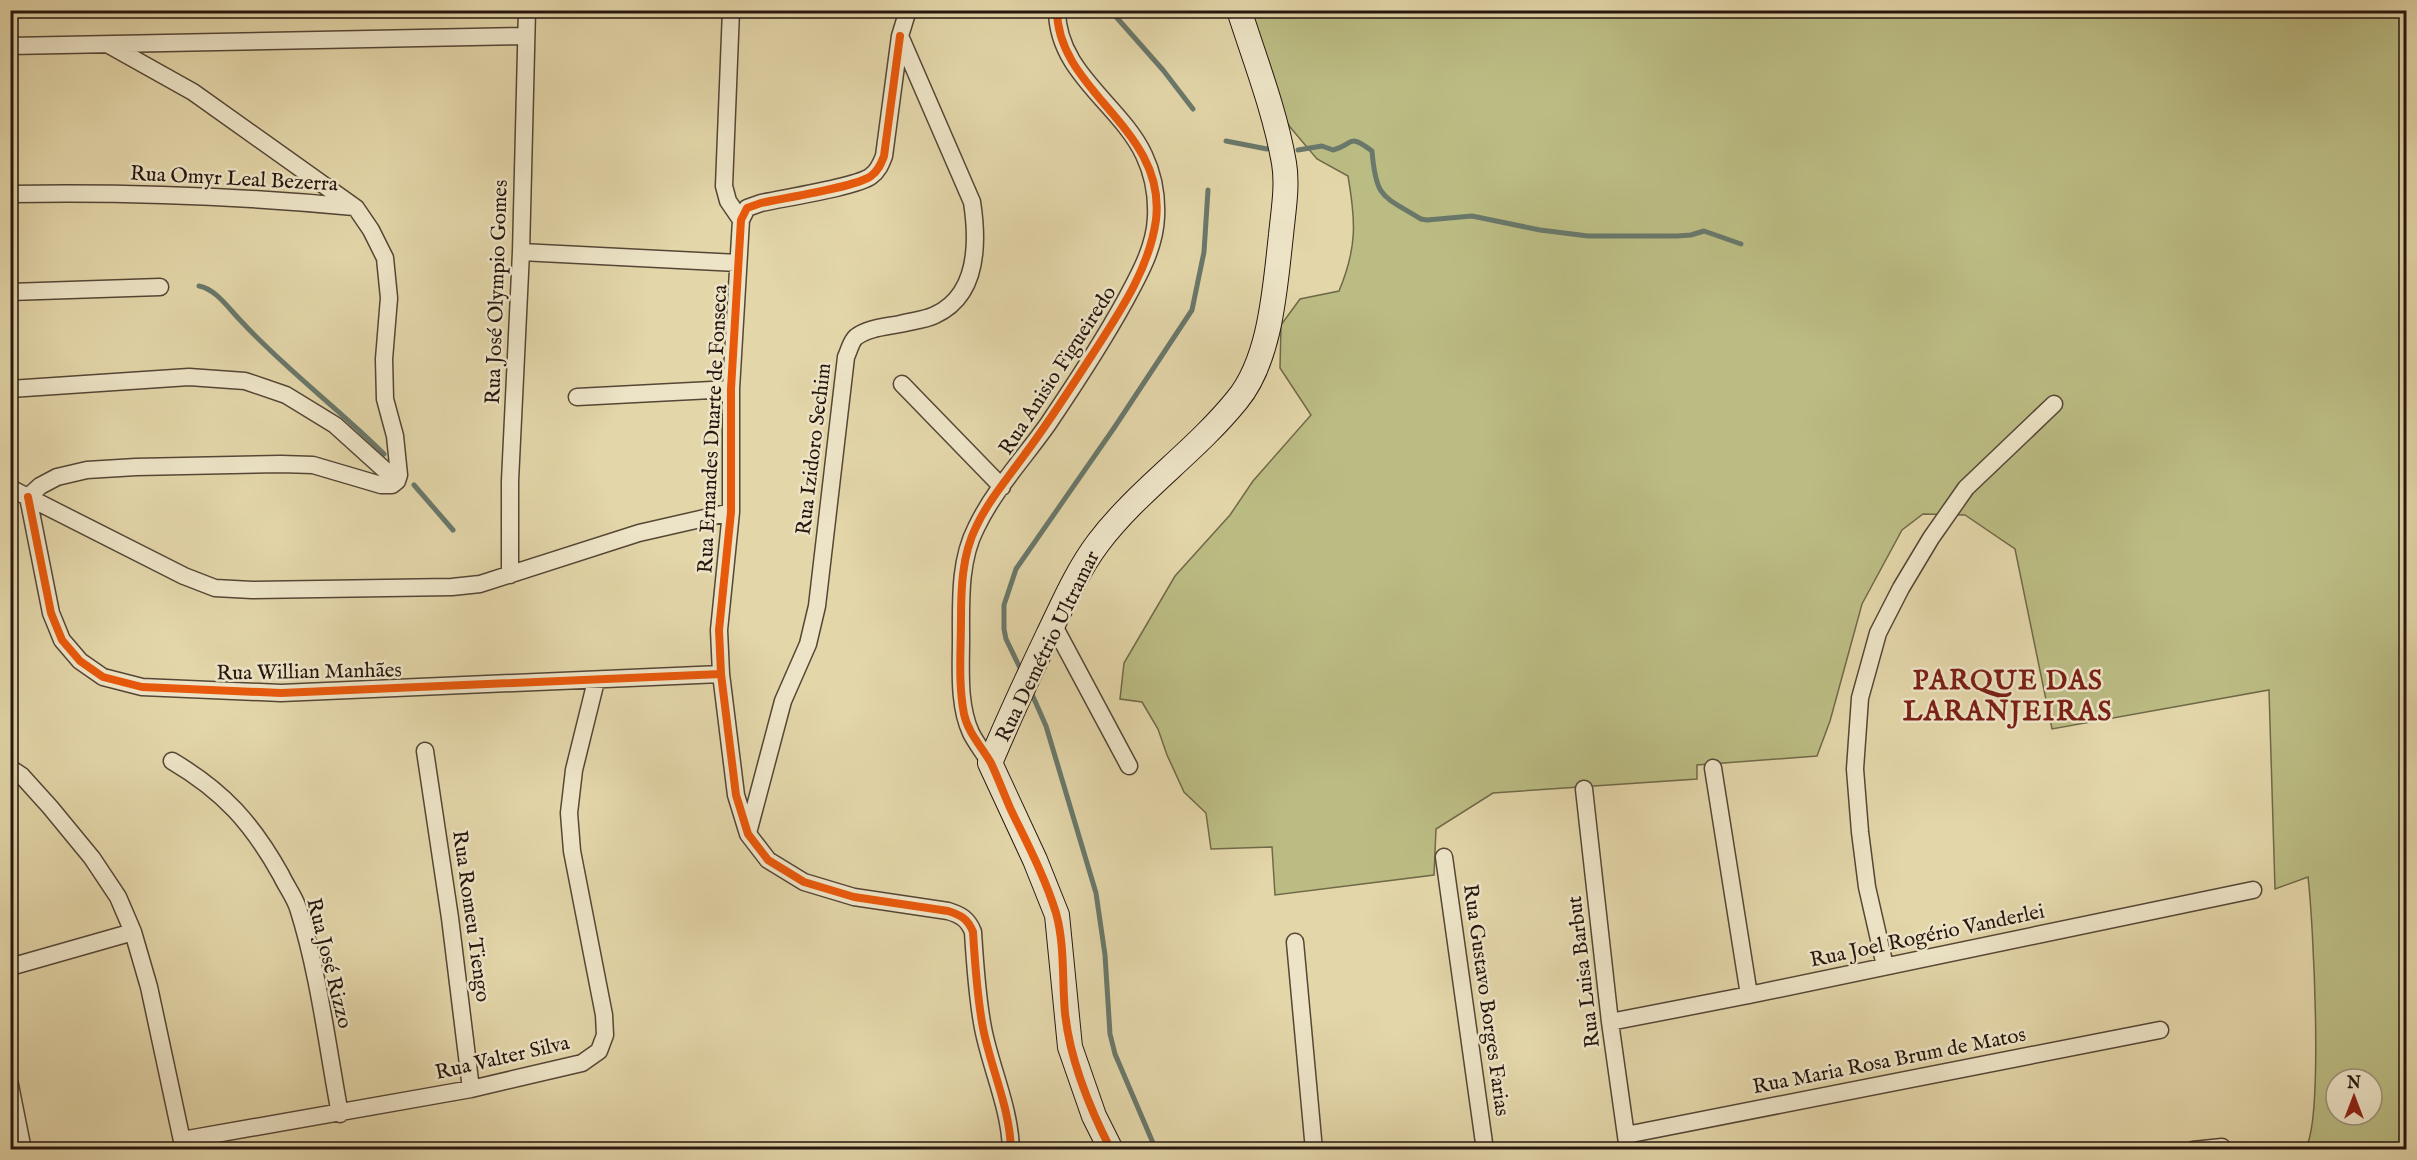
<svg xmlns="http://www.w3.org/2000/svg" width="2417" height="1160" font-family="'IM FELL English',serif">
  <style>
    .green { fill: #bbbc83; stroke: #706949; stroke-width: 1.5; fill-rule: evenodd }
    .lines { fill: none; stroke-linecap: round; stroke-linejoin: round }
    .stream { stroke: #69786b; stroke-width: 5 }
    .street-casing { stroke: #554636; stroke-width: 19 }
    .secondary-casing { stroke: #26160f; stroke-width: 26 }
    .street { stroke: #ede4c7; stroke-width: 16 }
    .secondary { stroke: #ede4c7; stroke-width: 24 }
    .cycleway-casing { stroke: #ede4c7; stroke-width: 11 }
    .cycleway { stroke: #e8590c; stroke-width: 8 }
    .labels { text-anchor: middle; stroke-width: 5; stroke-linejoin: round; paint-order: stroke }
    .street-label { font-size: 21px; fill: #26160f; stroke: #ede4c7 }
    .district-label { font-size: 27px; font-weight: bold; letter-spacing: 1.5px; fill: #7a1f14; stroke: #ede4c7 }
  </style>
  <rect width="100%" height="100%" fill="#e3d6a9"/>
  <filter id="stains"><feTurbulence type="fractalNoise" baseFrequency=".00333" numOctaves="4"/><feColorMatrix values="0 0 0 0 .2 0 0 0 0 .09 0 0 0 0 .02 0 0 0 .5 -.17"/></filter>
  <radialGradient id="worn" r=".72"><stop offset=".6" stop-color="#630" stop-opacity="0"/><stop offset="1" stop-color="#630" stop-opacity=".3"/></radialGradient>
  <path class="green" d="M 1245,11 L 2406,11 L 2406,1149 L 2305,1149 C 2324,1122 2313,919 2308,877 L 2275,889 L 2269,690 L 2052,729 L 2015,549 L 1965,515 L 1923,514 L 1902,530 L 1862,604 L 1830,721 L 1817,756 L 1697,765 L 1697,779 L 1493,793 L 1436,829 L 1434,875 L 1275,895 L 1272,847 L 1211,849 L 1206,813 L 1184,792 L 1167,755 L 1158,729 L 1142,702 L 1120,699 L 1124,663 L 1175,576 L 1230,515 L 1253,481 L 1311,415 L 1280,368 L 1281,325 L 1300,299 L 1339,291 C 1357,248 1356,222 1348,176 L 1317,159 L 1290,127 L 1263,84 ZM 2336,1079 L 2372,1079 L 2372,1115 L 2336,1115 Z"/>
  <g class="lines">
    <path class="stream" d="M 1110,10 L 1163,70 L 1193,109
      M 1226,141 L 1267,149
      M 1298,150 L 1322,146 L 1333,150 C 1354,145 1347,132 1372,151 C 1376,199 1382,195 1421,219 L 1427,220 L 1472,216 L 1540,230 L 1588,236 L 1677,236 L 1691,235 L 1704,231 L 1741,244
      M 199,286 C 216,289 229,309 241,321 C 285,369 338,408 384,454
      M 414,485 L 453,530
      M 1022,672 L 1006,639 L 1004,629 L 1004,605 L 1016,569 L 1114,428 L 1192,310 L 1204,252 L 1208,190
      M 1031,692 L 1046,726 L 1096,893 L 1105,955 L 1110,1034 L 1115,1054 L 1156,1150"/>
    <g class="street-casing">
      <path id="street" d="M 731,10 L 724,186 L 728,201 L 741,220
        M 900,36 L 884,156 C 881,164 878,171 871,176 C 857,187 783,198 761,203 L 747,208 L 741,220 L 731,389 L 731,512 L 719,630 L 721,674 L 736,795 L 748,834 L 768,860 L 804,882 L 854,897 L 948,911 C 961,915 968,919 973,932 C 975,964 977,997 983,1028 C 991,1069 1010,1108 1011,1150
        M 109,45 L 193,92 L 356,208 L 371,230 L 385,258 L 389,298 L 384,359 L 385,399 L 395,436 L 399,475 L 397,481
        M 10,46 L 526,36
        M 10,194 C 125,192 240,196 354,207
        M 521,252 L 738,263
        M 10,292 L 160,287
        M 902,384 L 1002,487
        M 10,389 L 189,377 L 245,381 L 286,395 L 335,425 L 397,481
        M 577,397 L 731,389
        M 10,488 L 184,576 L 215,588 L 252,590 L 452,587 L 480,584 L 639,533 L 731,512
        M 28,497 L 51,613 L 62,640 L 80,661 L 103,677 L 142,687 L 281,693 L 721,674
        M 28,497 L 40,486 L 57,477 L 87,470 L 136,467 L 281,464 L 313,465 L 381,485 L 392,485 L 397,481
        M 510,575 L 510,481 L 521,252 L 527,10
        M 1053,624 L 1129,766
        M 425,751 L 450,918 L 471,1089
        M 172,761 C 223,791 252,823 281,875 C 286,886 294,896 298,908 C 319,974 327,1045 340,1114
        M 990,763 C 984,753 976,743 971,733 C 958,705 961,669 961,639 C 961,602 959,561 976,528 C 994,490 1024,458 1048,424 C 1075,384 1102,343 1125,301 C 1139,275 1155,247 1156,217 C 1157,196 1153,174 1144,155 C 1120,104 1057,73 1057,10
        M 10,768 L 22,776 L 50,807 L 92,858 L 118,897 L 133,932 L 149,987 L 184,1150
        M 1713,768 L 1749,995
        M 1584,789 L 1610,1022 L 1628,1150
        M 748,833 L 783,701 L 808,644 L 817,606 L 846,357 C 849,351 851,341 856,337 C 868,328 885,327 900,324 C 911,321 925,320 935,315 C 979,295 978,241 972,202 L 900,36 L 908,10
        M 1444,857 L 1485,1150
        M 1295,942 L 1314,1150
        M 1885,966 L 1867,887 L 1860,832 L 1855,769 L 1860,698 L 1878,633 L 1901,588 L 1931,538 L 1966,488 L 2054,404
        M 10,967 L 133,932
        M 1610,1022 L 1749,995 L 2253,890
        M 10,1085 L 23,1150
        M 1626,1135 L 2160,1030
        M 182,1140 L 471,1089 L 582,1063 L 599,1051 L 605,1035 L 604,1015 L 572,851 L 569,813 L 574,770 L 596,681
        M 2193,1150 L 2222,1147"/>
    </g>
    <g class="secondary-casing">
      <path id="secondary" d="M 1111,1150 L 1094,1116 L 1070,1047 L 1057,915 L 1035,860 L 990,763 C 1008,720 1028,677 1048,635 C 1063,604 1077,571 1098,543 C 1138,490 1195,452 1237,400 C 1271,359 1275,287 1281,235 C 1283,213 1288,186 1284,163 C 1275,111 1255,60 1239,10"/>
    </g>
    <use href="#street" class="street"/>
    <use href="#secondary" class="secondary"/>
    <g class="cycleway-casing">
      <path id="cycleway" d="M 1057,10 C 1057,92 1167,128 1156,220 C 1149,270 1119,313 1092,355 C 1070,389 1049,422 1025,454 C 1008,478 988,501 976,527 C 962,555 961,589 961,619 C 961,650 958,683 964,714 C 968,733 982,747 991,763 C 998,778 1004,794 1011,810 C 1027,843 1045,877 1056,913 C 1065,945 1062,981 1065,1013 C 1070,1061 1089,1107 1111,1150
        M 900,36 L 884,156 C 881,164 878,171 871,176 C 857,187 783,198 761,203 L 747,208 L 741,220 L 731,389 L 731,512 L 719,630 L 721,674 L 736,795 L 748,834 L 768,860 L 804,882 L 854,897 L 948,911 C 961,915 968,919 973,932 C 975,964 977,997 983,1028 C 991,1069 1010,1108 1011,1150
        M 28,497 L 51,613 L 62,640 L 80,661 L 103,677 L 142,687 L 281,693 L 721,674"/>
    </g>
    <use href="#cycleway" class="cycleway"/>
  </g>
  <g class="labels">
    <g class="street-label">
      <text transform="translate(234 178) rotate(3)" y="7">Rua Omyr Leal Bezerra</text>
      <text transform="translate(496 292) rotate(-88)" y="7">Rua José Olympio Gomes</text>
      <text transform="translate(1057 370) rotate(-57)" y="7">Rua Anisio Figueiredo</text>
      <text transform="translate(712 429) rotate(-87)" y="7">Rua Ernandes Duarte de Fonseca</text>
      <text transform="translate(813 449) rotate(-83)" y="7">Rua Izidoro Sechim</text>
      <text transform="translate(1047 646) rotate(-64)" y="7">Rua Demétrio Ultramar</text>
      <text transform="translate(309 671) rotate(-1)" y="7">Rua Willian Manhães</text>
      <text transform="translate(472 916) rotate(82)" y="7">Rua Romeu Tiengo</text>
      <text transform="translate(1927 935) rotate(-12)" y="7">Rua Joel Rogério Vanderlei</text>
      <text transform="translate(330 963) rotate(76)" y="7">Rua José Rizzo</text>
      <text transform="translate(1583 972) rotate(-97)" y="7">Rua Luisa Barbut</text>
      <text transform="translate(1487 1000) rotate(82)" y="7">Rua Gustavo Borges Farias</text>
      <text transform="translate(502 1057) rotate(-13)" y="7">Rua Valter Silva</text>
      <text transform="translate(1889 1060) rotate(-11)" y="7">Rua Maria Rosa Brum de Matos</text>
    </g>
    <g class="district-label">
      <text x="2008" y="689">PARQUE DAS<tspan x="2008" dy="31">LARANJEIRAS</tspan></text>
    </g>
  </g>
  <rect width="2417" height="1160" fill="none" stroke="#e3d6a9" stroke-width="36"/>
  <rect x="12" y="12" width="2393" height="1136" fill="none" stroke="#26160f" stroke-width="3"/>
  <rect x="18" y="18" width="2381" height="1124" fill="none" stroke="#26160f" stroke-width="1.5"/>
  <g transform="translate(2354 1097)"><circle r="28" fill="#ede4c7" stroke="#9d927d" stroke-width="1.5"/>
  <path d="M0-4.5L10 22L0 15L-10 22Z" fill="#8f2418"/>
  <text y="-9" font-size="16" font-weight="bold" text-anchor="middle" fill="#26160f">N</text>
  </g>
  <rect width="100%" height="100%" filter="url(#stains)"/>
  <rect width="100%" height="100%" fill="url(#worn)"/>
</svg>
